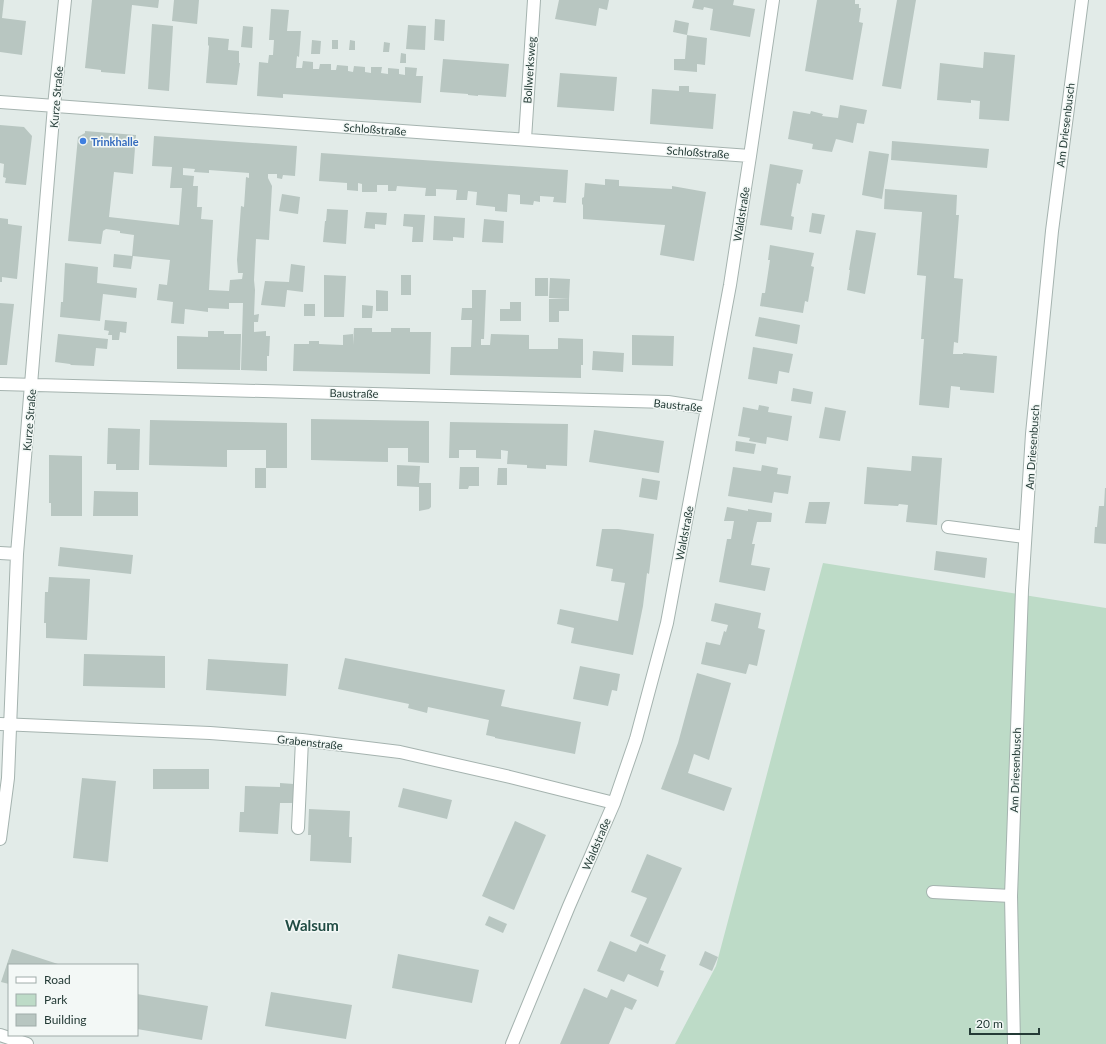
<svg xmlns="http://www.w3.org/2000/svg" width="1106" height="1044" font-family="Lato,sans-serif">
<style>
.green{fill:#bddbc7}
.building{fill:#b8c6c1;fill-rule:evenodd}
.lines{fill:none;stroke-linecap:round;stroke-linejoin:round}
.minor-casing{stroke:#a5b3af;stroke-width:14}
.minor{stroke:#fff;stroke-width:12}
.shop-dot{fill:#3f7fe0;stroke:#f3f8f6;stroke-width:1.5}
.labels{text-anchor:middle;dominant-baseline:central;stroke-width:3;stroke-linejoin:round;paint-order:stroke}
.street-label{font-size:11px;fill:#243b36;stroke:#f3f8f6}
.shop-label{font-size:11px;font-weight:bold;fill:#366cbe;stroke:#f3f8f6;text-anchor:start}
.district-label{font-size:15px;font-weight:bold;fill:#214c44;stroke:#f3f8f6}
</style>
<rect width="100%" height="100%" fill="#e2ebe8"/>
<path class="green" d="M823,563L1106,608V1044H675L716,966Z"/>
<path class="building" d="M0,0H4L2,18L26,21L22,55L0,52Z
M92,0H159L158,8L132,5L125,74L101,72V70L85,68Z
M174,0H199L197,24L172,21Z
M559,0H609L607,10L599,8L596,26L555,19Z
M694,0H734L733,5L755,9L750,37L710,30L713,9L704,7L703,10L692,8Z
M817,0H855V4H859V8H861L859,22L863,23L853,80L805,71Z
M897,0H916L901,89L882,86Z
M271,9L289,10L287,31H301L299,57L297,56L296,68H302L303,61L313,62V69H319L320,64H331V70H336L337,65L348,66V71L353,72L354,66L365,67V72L371,73V67H382L381,73L388,74V68L399,69V74L405,75V67L417,68L416,76H423L421,103L283,94V98L257,96L259,62L268,63L269,55H273L274,40H269Z
M435,19L445,20L444,41L434,40Z
M675,20L689,23L687,35L673,32Z
M152,24L173,26L169,91L148,89Z
M408,25L426,26L425,50L406,49Z
M243,26L253,27L252,48L241,47Z
M687,35L707,38L705,65L697,64V72L674,70V59H685Z
M208,37L229,39L228,50L239,51V63H240L237,85L206,83L209,46L208,45Z
M312,40L321,41L320,54H311Z
M332,40H338V49H332Z
M350,40L355,41V50H349Z
M384,42L390,43L389,52H383Z
M984,52L1015,55L1009,121L979,119L980,101L971,100V103L937,100L940,63L983,68Z
M401,53L406,54V63H400Z
M443,59L509,64L506,97L478,95V96L468,95V94L440,92Z
M560,73L617,77L614,111L557,107Z
M679,86H689V92L716,94L713,129L650,124L652,89L679,91Z
M840,105L867,110L864,124L857,123L853,143L836,139L832,152L812,149L813,144L788,139L793,111L810,114L811,111L823,114L822,116L838,118Z
M0,125L24,127L32,136L26,185L5,183L6,178L3,177L4,164L0,163Z
M85,131L136,135L133,174L114,172L109,217L179,225L182,188H170L172,167L152,166L154,136L297,146L295,176L283,175L282,179L277,178V174H268V178L272,186L269,240L256,239L254,280L255,290L254,315L259,314L258,322H254V332L266,331V336H270L269,356H267V371L241,370L243,303H229V309L208,308V312L185,309L184,324L171,323L173,302L157,300L159,284L167,285L170,260L133,256L131,269L113,267L114,254L132,256L134,235L120,233V231L106,229L103,231L101,244L68,241L78,137L85,133ZM183,168L195,169L194,172L209,173V170L249,173V178L246,177L244,207L241,206L237,260L238,273H243L242,279L230,280L229,291L209,290L213,220L201,219L202,207H197L198,186H193L194,176L183,175Z
M892,141L989,149L987,168L891,160Z
M869,151L889,154L882,199L862,195Z
M321,153L568,170L566,203L553,202L554,197L540,196V202L534,201L533,205L520,204V195L508,194L507,212L495,211V207L476,205L477,192L468,191L467,200H456L457,190L436,189V196H425L426,188L397,186L396,191H388V185H377V192H362V184L358,183V191L347,190V183L319,181Z
M770,164L803,170L800,184L797,183L794,200L791,216L794,217L792,230L760,225Z
M605,179L619,180V186L672,189V186L706,192L694,261L660,255L665,225L583,219V205L582,204V198L584,197L585,183L605,185Z
M885,189L957,195L956,215H959L954,278L963,279L958,343L954,342L953,354H963V353L997,356L994,393L960,390V387L951,386L949,408L919,405L924,339H921L926,276L917,275L922,212L884,209Z
M282,194L300,197L298,214L279,211Z
M327,209L348,210L346,244L323,242L325,221H326Z
M366,212L387,213L386,225L375,224V229L364,228Z
M812,213L825,215L821,234L809,232Z
M404,214L425,215L423,242H412L413,227L403,226Z
M434,216L465,218L464,238L453,237V241L433,240Z
M0,218L8,219V224L22,226L17,279L2,277V282H0Z
M484,219L504,221L503,243L482,242Z
M856,230L876,233L865,294L847,290L850,270H849Z
M770,245L814,253L811,266L814,267L808,302L805,301L803,313L760,306L762,293H765L770,260H768Z
M65,263L98,267L97,283L137,288L136,298L103,294L100,321L60,317L61,302H63Z
M291,264L305,266L303,292L287,290L285,307L261,305L265,281L289,282Z
M324,275L346,276L344,317H324Z
M401,275H411V295H401Z
M535,278H548V296H535Z
M550,278L570,279L569,299L549,298Z
M376,290L388,291V311H376Z
M472,290H486L484,339H481V345H490L491,334L529,335V349H558V338L583,339V365H581V378L450,375L451,347H471L472,320H461L462,308H472Z
M549,299H569V311H559V322H549Z
M510,302H521V321H500V309H510Z
M0,303L14,304L7,365H0Z
M304,304H315V316H304Z
M362,305L373,306L372,318H362Z
M759,317L800,325L797,344L755,336Z
M105,320L127,322L126,333L120,332L119,340H112V335H108L109,331L104,330Z
M354,328H372V332H391V328H410V332H431L430,374L293,371L294,344H309V341H319V344L343,345V335L353,334V345Z
M208,331H224V334H241L240,370L177,369V336L208,337Z
M58,334L108,339L107,349L96,348L94,366L71,365L70,364L55,362Z
M632,335L674,336L673,366L632,365Z
M753,347L793,354L789,373L779,371L777,384L748,379Z
M593,351L624,353L623,372L592,370Z
M793,388L813,392L811,404L791,401Z
M759,405L769,407L768,412L792,416L788,441L767,437L766,444L749,441L750,438L738,436L743,407L758,410Z
M825,407L846,411L840,441L819,438Z
M311,419L429,421V463L408,462V448H388V462L311,460Z
M150,420L287,423V468H266V450H227V467L149,465Z
M450,422L568,424L567,466L546,465V469L527,468V465L507,464L508,451L501,450V459L476,458V450H459V458H449Z
M108,428L140,429L139,470H116V464H107Z
M594,430L664,441L659,473L589,462Z
M736,441L756,444L754,454L735,451Z
M49,455L82,456V516H51V503H49Z
M912,456L942,458L937,525L906,522L908,505L899,504L898,506L864,504L867,467L911,471Z
M397,465L420,466L419,483H431V507L429,509L419,511V487L397,486Z
M762,465L778,468L777,474L791,476L788,494L774,492L772,503L728,496L733,467L761,471Z
M460,467H479V486H469L468,489H459Z
M255,468H266V488H255Z
M498,468H507V485H497Z
M642,478L660,481L657,500L639,497Z
M1105,488H1106V544L1094,543L1095,527H1097L1099,506H1104Z
M94,491L138,492V516H93Z
M809,502H830L826,524L805,523Z
M727,507L748,511V509L772,513L771,522H757L752,544H755L751,565L770,568L765,591L719,582L727,539H731L734,521H724Z
M602,529H618L654,534L649,574L647,573L643,606L633,655L571,643L574,628L557,624L560,609L618,621L625,583L611,581L613,569L596,566Z
M60,547L133,555L131,574L58,566Z
M936,551L987,558L985,578L934,570Z
M49,577L90,579L87,640L46,638V623H44L45,592H48Z
M715,603L761,613L758,628L765,630L757,666L749,664L746,674L701,664L706,642L720,645L724,631L726,632L728,625L711,621Z
M84,654L165,656V688L83,686Z
M345,658L505,690L501,706L581,722L575,754L495,738V737L486,735L489,720L428,707L427,713L408,708L409,704L338,689Z
M208,659L288,664L286,696L206,690Z
M580,666L620,674L617,691L612,690L608,706L573,699Z
M697,673L731,683L709,760L694,754L688,773L732,788L724,811L661,789L678,743Z
M153,769H209V789H153Z
M82,778L116,781L108,862L73,858Z
M280,783L294,784L293,803H280L278,834L239,832L240,812H244L245,786L280,787Z
M403,788L452,800L447,819L398,807Z
M309,809L350,811L349,837H352L351,863L310,861L311,835H308Z
M515,821L546,835L514,910L482,896Z
M647,854L682,868L648,944L630,936L647,898L631,892Z
M489,916L507,924L503,933L485,925Z
M610,941L636,952L640,944L666,955L660,970L664,971L658,987L628,974L624,982L597,971Z
M12,949L61,965H9V984L1,982Z
M705,951L718,957L712,971L699,965Z
M398,954L479,970L472,1003L392,988Z
M584,988L607,998L611,989L637,1000L632,1010L625,1007L609,1044H560Z
M271,992L352,1005L346,1039L265,1026Z
M137,994L208,1006L202,1040L137,1029Z"/>
<g class="lines">
<g class="minor-casing">
<path id="minor" d="M0,102L750,156
M525,139L534,0
M0,384L668,402L707,408
M948,527L1025,537
M0,553L17,554
M0,724L210,733L302,740L400,752L510,777L614,803
M298,828L302,740
M0,839L8,778L17,554L54,106L65,0
M933,892L1011,896
M0,1035L27,1044
M512,1044L569,906L614,803L636,739L667,623L730,285L750,156L773,0
M1014,1044L1011,896L1022,590L1032,434L1052,231L1082,0"/>
</g>
<use href="#minor" class="minor"/>
</g>
<circle class="shop-dot" cx="83" cy="141" r="4"/>
<g class="labels">
<g class="street-label">
<text transform="translate(529 70) rotate(-86)">Bollwerksweg</text>
<text transform="translate(56 97) rotate(-85)">Kurze Straße</text>
<text transform="translate(1065 125) rotate(-83)">Am Driesenbusch</text>
<text transform="translate(375 129) rotate(4)">Schloßstraße</text>
<text transform="translate(698 152) rotate(4)">Schloßstraße</text>
<text transform="translate(741 214) rotate(-81)">Waldstraße</text>
<text transform="translate(354 393) rotate(1)">Baustraße</text>
<text transform="translate(678 405) rotate(6)">Baustraße</text>
<text transform="translate(29 420) rotate(-85)">Kurze Straße</text>
<text transform="translate(1032 447) rotate(-86)">Am Driesenbusch</text>
<text transform="translate(684 533) rotate(-79)">Waldstraße</text>
<text transform="translate(310 742) rotate(6)">Grabenstraße</text>
<text transform="translate(1015 770) rotate(-88)">Am Driesenbusch</text>
<text transform="translate(596 844) rotate(-67)">Waldstraße</text>
</g>
<g class="shop-label">
<text x="91" y="141">Trinkhalle</text>
</g>
<g class="district-label">
<text x="312" y="925">Walsum</text>
</g>
</g>
<rect x="8" y="964" width="130" height="72" fill="#f3f8f6" stroke="#a0aca9"/>
<rect x="16" y="977" width="20" height="6" fill="#ffffff" stroke="#a0aca9"/>
<text x="44" y="984" font-size="12" fill="#243b36">Road</text>
<rect x="16" y="994" width="20" height="12" fill="#bddbc7" stroke="#a0aca9"/>
<text x="44" y="1004" font-size="12" fill="#243b36">Park</text>
<rect x="16" y="1014" width="20" height="12" fill="#b8c6c1" stroke="#a0aca9"/>
<text x="44" y="1024" font-size="12" fill="#243b36">Building</text>
<path d="M970 1028v6h69v-6" fill="none" stroke="#243b36" stroke-width="2"/>
<text x="976" y="1028" font-size="12" fill="#243b36" stroke="#f3f8f6" stroke-width="3" paint-order="stroke">20 m</text>
</svg>
